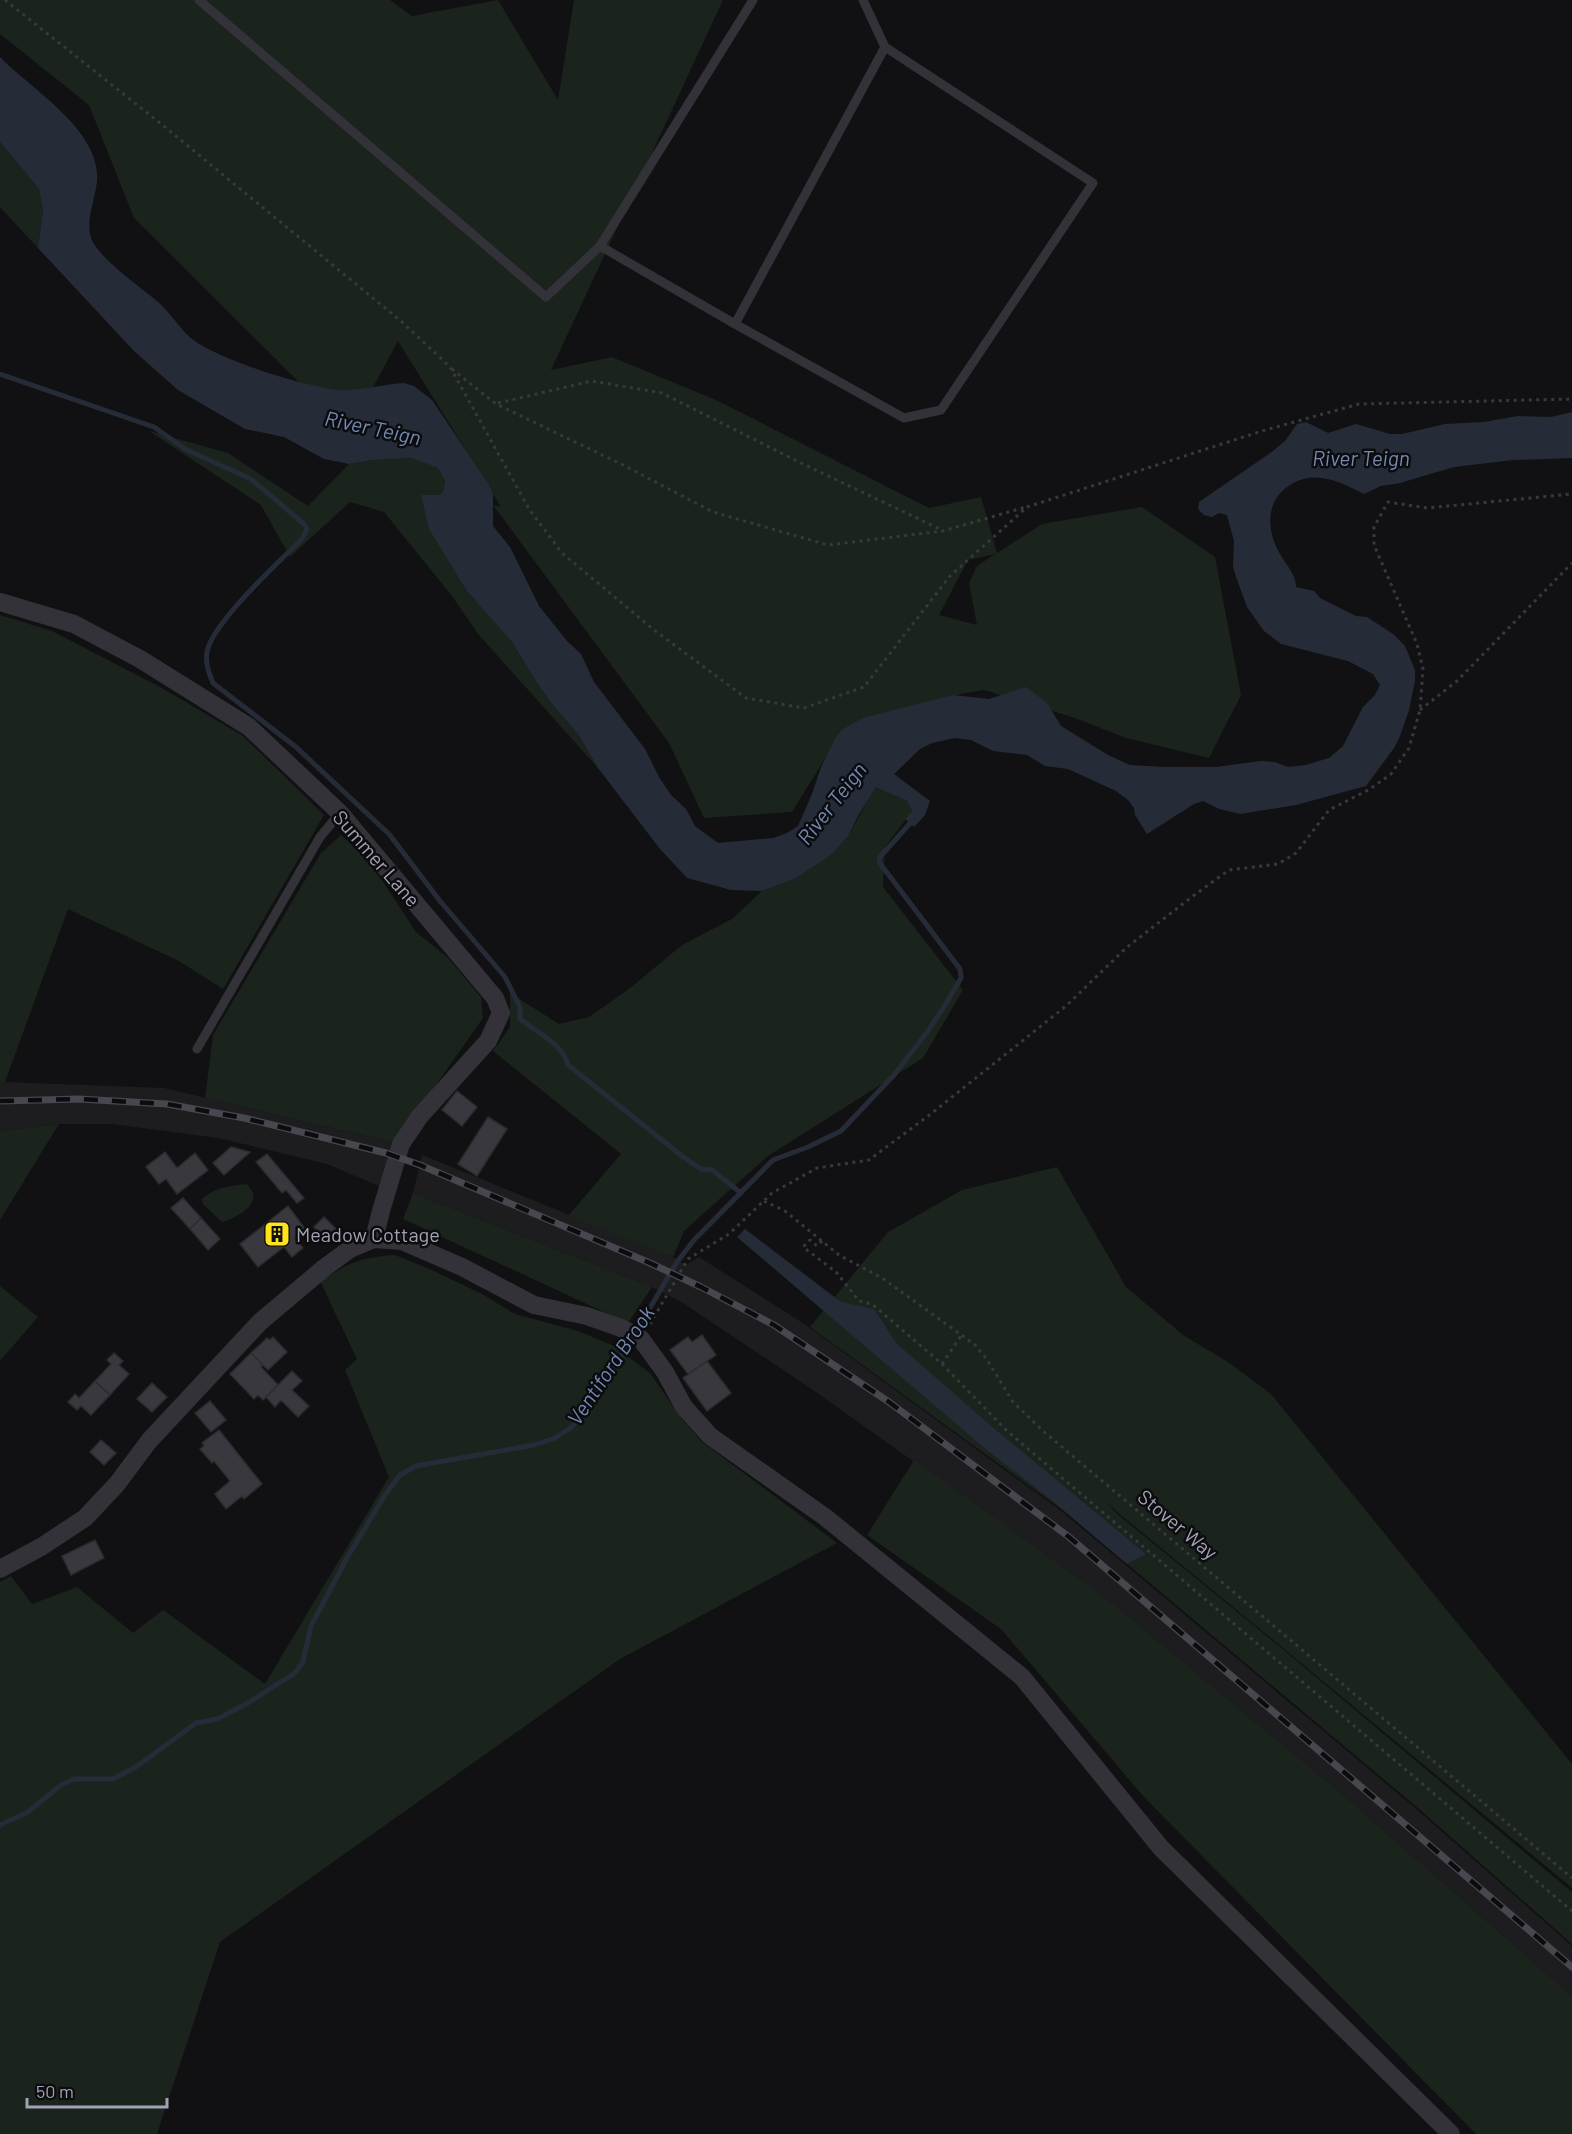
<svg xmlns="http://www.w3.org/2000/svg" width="1572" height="2134" font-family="Barlow,sans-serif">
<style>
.built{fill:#1d1d20}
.green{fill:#1b231d;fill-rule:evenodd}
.water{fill:#262c37}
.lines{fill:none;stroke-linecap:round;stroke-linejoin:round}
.stream{stroke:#262c37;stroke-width:5}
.building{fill:#38383e;stroke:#2c2b2f;stroke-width:1.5}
.path{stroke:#38383f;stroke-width:3;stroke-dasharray:3 4.5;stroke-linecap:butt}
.lane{stroke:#323238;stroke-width:9}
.street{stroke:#323238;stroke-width:18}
.rail-casing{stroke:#46474f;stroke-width:7}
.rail{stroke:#0c0c0e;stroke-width:4.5;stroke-dasharray:14;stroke-linecap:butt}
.labels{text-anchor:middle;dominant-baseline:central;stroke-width:5;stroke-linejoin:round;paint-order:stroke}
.street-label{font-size:20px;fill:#a1a3b5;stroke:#0c0c0e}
.poi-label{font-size:20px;fill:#a1a3b5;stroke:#0c0c0e;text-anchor:start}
.water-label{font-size:21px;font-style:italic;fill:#7388b4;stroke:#0c0c0e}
</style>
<rect width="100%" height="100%" fill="#111113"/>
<path class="built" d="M5,1082L164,1088L395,1143L379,1186L327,1164L218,1138L112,1124H59L0,1131V1083Z
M422,1155L673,1257L686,1265L699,1257L806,1325L1060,1510L1414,1807L1572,1946V1996L1347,1798L1110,1601L813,1390L683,1303L652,1287L413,1193Z"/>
<path class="green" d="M0,0H390L412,16L498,0L558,100L574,0H723L551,370L612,357L718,401L929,508L981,497L997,553L1042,524L1142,507L1215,557L1241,695L1209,758L1126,738L1075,718L984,690L960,694L843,729L792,812L704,818L669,743L493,505L501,507L398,341L349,432L134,218L89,105L0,34ZM995,554L977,566L969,583L977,625L939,615L968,560Z
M0,142L39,189L43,210L38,248L0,207Z
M149,431L228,453L308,506L349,464L373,460L411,458L438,468L445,481L443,492L438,495H421L472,597L493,618L512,642L537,683L552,704L578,734L598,768L478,634L452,596L384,512L350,502L290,557L261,505Z
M0,615L52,631L162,688L243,736L324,815L223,989L179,961L68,909L5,1082L0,1083Z
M876,786L907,801L912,811L885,847L883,887L963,990L923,1058L768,1156L684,1231L673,1257L568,1216L621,1154L493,1051L510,1027V993L559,1024L589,1017L629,989L682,945L732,919L762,891L796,878L848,836Z
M341,835L357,850L382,880L416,932L448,958L481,997L483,1018L395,1143L205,1098L213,1035L321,853Z
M59,1124L0,1220V1131Z
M1057,1167L1126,1287L1183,1335L1228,1362L1271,1394L1572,1764V1888L1278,1644L1117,1512L1106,1501L1116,1513L1279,1646L1572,1892V1944L1418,1808L1064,1511L810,1327L888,1232L962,1190Z
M247,1184C249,1187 252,1190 253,1193C257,1208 233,1219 222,1222L203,1204L202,1199C216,1187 229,1186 247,1184Z
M413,1193L652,1287L628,1323L403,1219Z
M395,1255L432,1270L482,1294L515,1314L578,1331L612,1345L650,1373L682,1419L701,1441L837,1543L620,1659L220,1942L157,2134H0V1582L11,1576L32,1604L77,1587L133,1633L163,1610L265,1684L389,1477L345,1370L357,1359L320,1281C349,1263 361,1257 395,1255Z
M0,1286L38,1317L0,1361Z
M914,1460L1110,1601L1347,1798L1572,1996V2134H1476L1144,1797L1001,1629L867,1535Z"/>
<path class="water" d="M0,57C30,88 94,126 97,173C99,195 81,224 94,244C107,264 139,286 158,302C171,313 179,328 192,339C217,359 308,388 341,390C362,391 383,384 404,383L414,386L432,400L489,485L493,494V526L510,547L539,606L567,641L581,654L594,682L645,749L659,777L671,795L686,809L695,826L718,843L773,838L787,833L798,826L812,794L821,767L836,737L843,729L863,718L953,695L989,699L1026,687L1047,703L1061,726L1108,755L1130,765L1163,767H1216L1261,761L1275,762L1288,767L1306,765L1329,758L1343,746L1363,707L1375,695L1380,685L1373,674L1348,661L1281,644L1264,631L1247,607L1236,577L1233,567L1234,541L1227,515L1219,513L1212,517L1204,515L1198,509L1199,502L1273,451L1285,441L1297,424L1306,422L1328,433L1356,424L1390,434H1402L1445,424L1484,422L1518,416L1551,417L1572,412V458L1513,460L1454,467L1400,483L1381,486L1364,494C1340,482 1316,469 1290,485C1265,501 1266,530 1280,554C1286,565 1296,574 1296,587L1314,591L1320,598L1356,616L1367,617L1393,634L1405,646L1415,670V681L1409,710L1400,736L1394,748L1366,786L1296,805L1240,814L1219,809L1203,801L1194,804L1147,834L1135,815L1134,808L1128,800L1116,791L1068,769L1045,766L1027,755L993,751L971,740L955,738L932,743L920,749L894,774L930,801L925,815L914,827L905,819L912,811L907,801L876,787L858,816L848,836L832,854L796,878L762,891L731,890L687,878L660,849L598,768L578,734L552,704L537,683L512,642L467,591L429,529L421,495H438L443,492L445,481L438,468L411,458L373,460L349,464L324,459L284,437L245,429L178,390L134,351L38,248L43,210L39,189L0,142Z
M745,1229L841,1302L874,1309L896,1343L996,1430L1146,1554L1127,1564L1049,1498L988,1451L737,1237Z"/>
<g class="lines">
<path class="stream" d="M0,374L154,427L185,449L251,479L304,524L307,529L302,539C279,562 212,623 207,652C205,663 209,673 213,683L296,747L389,834L440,901L505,977L520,1007V1019C536,1032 563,1044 568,1065L682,1156L701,1169L712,1170L741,1193
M0,1825L28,1812L61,1785L74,1779H113L136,1767L196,1723L217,1719L248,1703L295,1673L303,1662L311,1626L347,1558L385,1495L400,1475L416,1466L534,1445L555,1438L572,1427L621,1357L677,1262L694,1240L773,1160L808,1147L841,1131L894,1075L928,1031L947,1002L961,978L960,969L879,862L880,857L913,820"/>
</g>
<path class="building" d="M457,1091L477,1107L462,1126L442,1110Z
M488,1117L507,1129L477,1176L458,1164Z
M231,1147L250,1152L224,1175L213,1163Z
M165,1152L177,1168L195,1153L208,1170L177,1194L166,1179L159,1184L146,1167Z
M267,1154L304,1198L297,1203L286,1190L282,1193L256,1162Z
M183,1198L201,1218L190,1229L171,1208Z
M288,1206L306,1230L295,1238L303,1248L292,1257L284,1247L258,1267L240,1244Z
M324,1217L337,1230L326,1240L314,1227Z
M201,1218L220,1239L208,1250L190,1229Z
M702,1335L716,1355L688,1374L670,1350L688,1337L692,1342Z
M273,1337L287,1352L268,1370L251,1353L267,1338L270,1340Z
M114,1353L123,1361L119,1365L129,1374L110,1395L95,1381L111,1364L107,1360Z
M251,1353L263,1365L261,1367L278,1385L263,1400L258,1395L254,1399L230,1374Z
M707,1361L731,1393L707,1411L683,1378Z
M292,1371L302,1381L292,1390L309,1406L298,1417L281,1400L275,1407L266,1397Z
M95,1381L110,1395L91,1415L81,1406L77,1410L68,1402L75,1394L79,1398Z
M152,1383L167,1397L152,1412L137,1399Z
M210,1401L226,1420L211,1432L195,1413Z
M219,1430L262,1484L244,1499L242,1496L226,1509L215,1494L230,1481L214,1461L212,1463L200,1449L204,1446L202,1443Z
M101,1440L116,1453L104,1465L90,1452Z
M95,1540L104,1558L71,1575L62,1556Z"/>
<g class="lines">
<path class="path" d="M5,0L160,123L402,322L450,367L529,509L562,553L654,630L746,698L804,708L864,687L950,576L1027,507L1262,431L1359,404L1572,399
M452,369L496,404L617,462L713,512L828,545L943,531L1026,507
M498,403L592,381L662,393L801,463L942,530
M1420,710L1457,681L1572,563
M764,1201L785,1211L839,1255L882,1278L974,1344L986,1358L1013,1402L1043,1431L1572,1878
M822,1241L817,1246L810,1240L803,1247L836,1272L859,1301L872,1304L942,1364L1007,1431L1572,1911
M650,1324L688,1259L729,1234L772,1193L817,1168L869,1160L932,1113L1066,1006L1126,948L1193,896L1229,870L1278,864L1296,853L1329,810L1370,789L1391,774L1409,748L1420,710L1423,669L1417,644L1374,545V527L1388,502L1427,508L1572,494
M942,1364L961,1336"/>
<path class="lane" d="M199,0L546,297L600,246
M863,0L885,47L1093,183L941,410L904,418L735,324L885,47
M735,324L600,246L753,0
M197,1049L320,837L340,813"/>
<path class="street" d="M0,602L74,624L140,659L249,727L340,813L495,998L501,1013L488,1041L420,1116L401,1144L381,1211L374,1239
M0,1569L41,1547L85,1518L117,1484L149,1441L260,1322L324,1268L350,1249L374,1239L402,1241L462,1267L534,1305L587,1316L621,1328L641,1339L665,1372L684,1407L710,1436L825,1517L1022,1677L1161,1848L1451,2134"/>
<g class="rail-casing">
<path id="rail" d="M0,1101L79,1099L167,1104L244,1118L386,1153L420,1165L650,1263L701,1287L774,1325L889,1402L1069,1537L1572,1967"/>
</g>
<use href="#rail" class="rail"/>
</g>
<defs>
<g id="building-square" transform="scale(1.35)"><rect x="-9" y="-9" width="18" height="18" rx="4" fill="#ffe31d" stroke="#0c0c0e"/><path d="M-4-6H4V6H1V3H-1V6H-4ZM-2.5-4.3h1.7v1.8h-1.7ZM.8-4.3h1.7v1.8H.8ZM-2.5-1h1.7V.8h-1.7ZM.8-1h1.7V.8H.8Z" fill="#111"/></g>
</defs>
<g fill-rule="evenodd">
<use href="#building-square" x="277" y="1234"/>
</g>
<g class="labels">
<g class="street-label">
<text transform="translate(377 858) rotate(49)">Summer Lane</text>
<text transform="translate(1178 1524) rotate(40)">Stover Way</text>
</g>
<g class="poi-label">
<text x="296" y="1234">Meadow Cottage</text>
</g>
<g class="water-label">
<text transform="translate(373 427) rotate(12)">River Teign</text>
<text x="1361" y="457">River Teign</text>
<text transform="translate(831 803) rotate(-52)">River Teign</text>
<text transform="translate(610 1365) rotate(-56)">Ventiford Brook</text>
</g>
</g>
<path d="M27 2098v9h140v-9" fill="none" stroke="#a1a3b5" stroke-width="3"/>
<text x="36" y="2098" font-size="18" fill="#a1a3b5" stroke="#0c0c0e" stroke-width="4.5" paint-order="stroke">50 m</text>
</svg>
